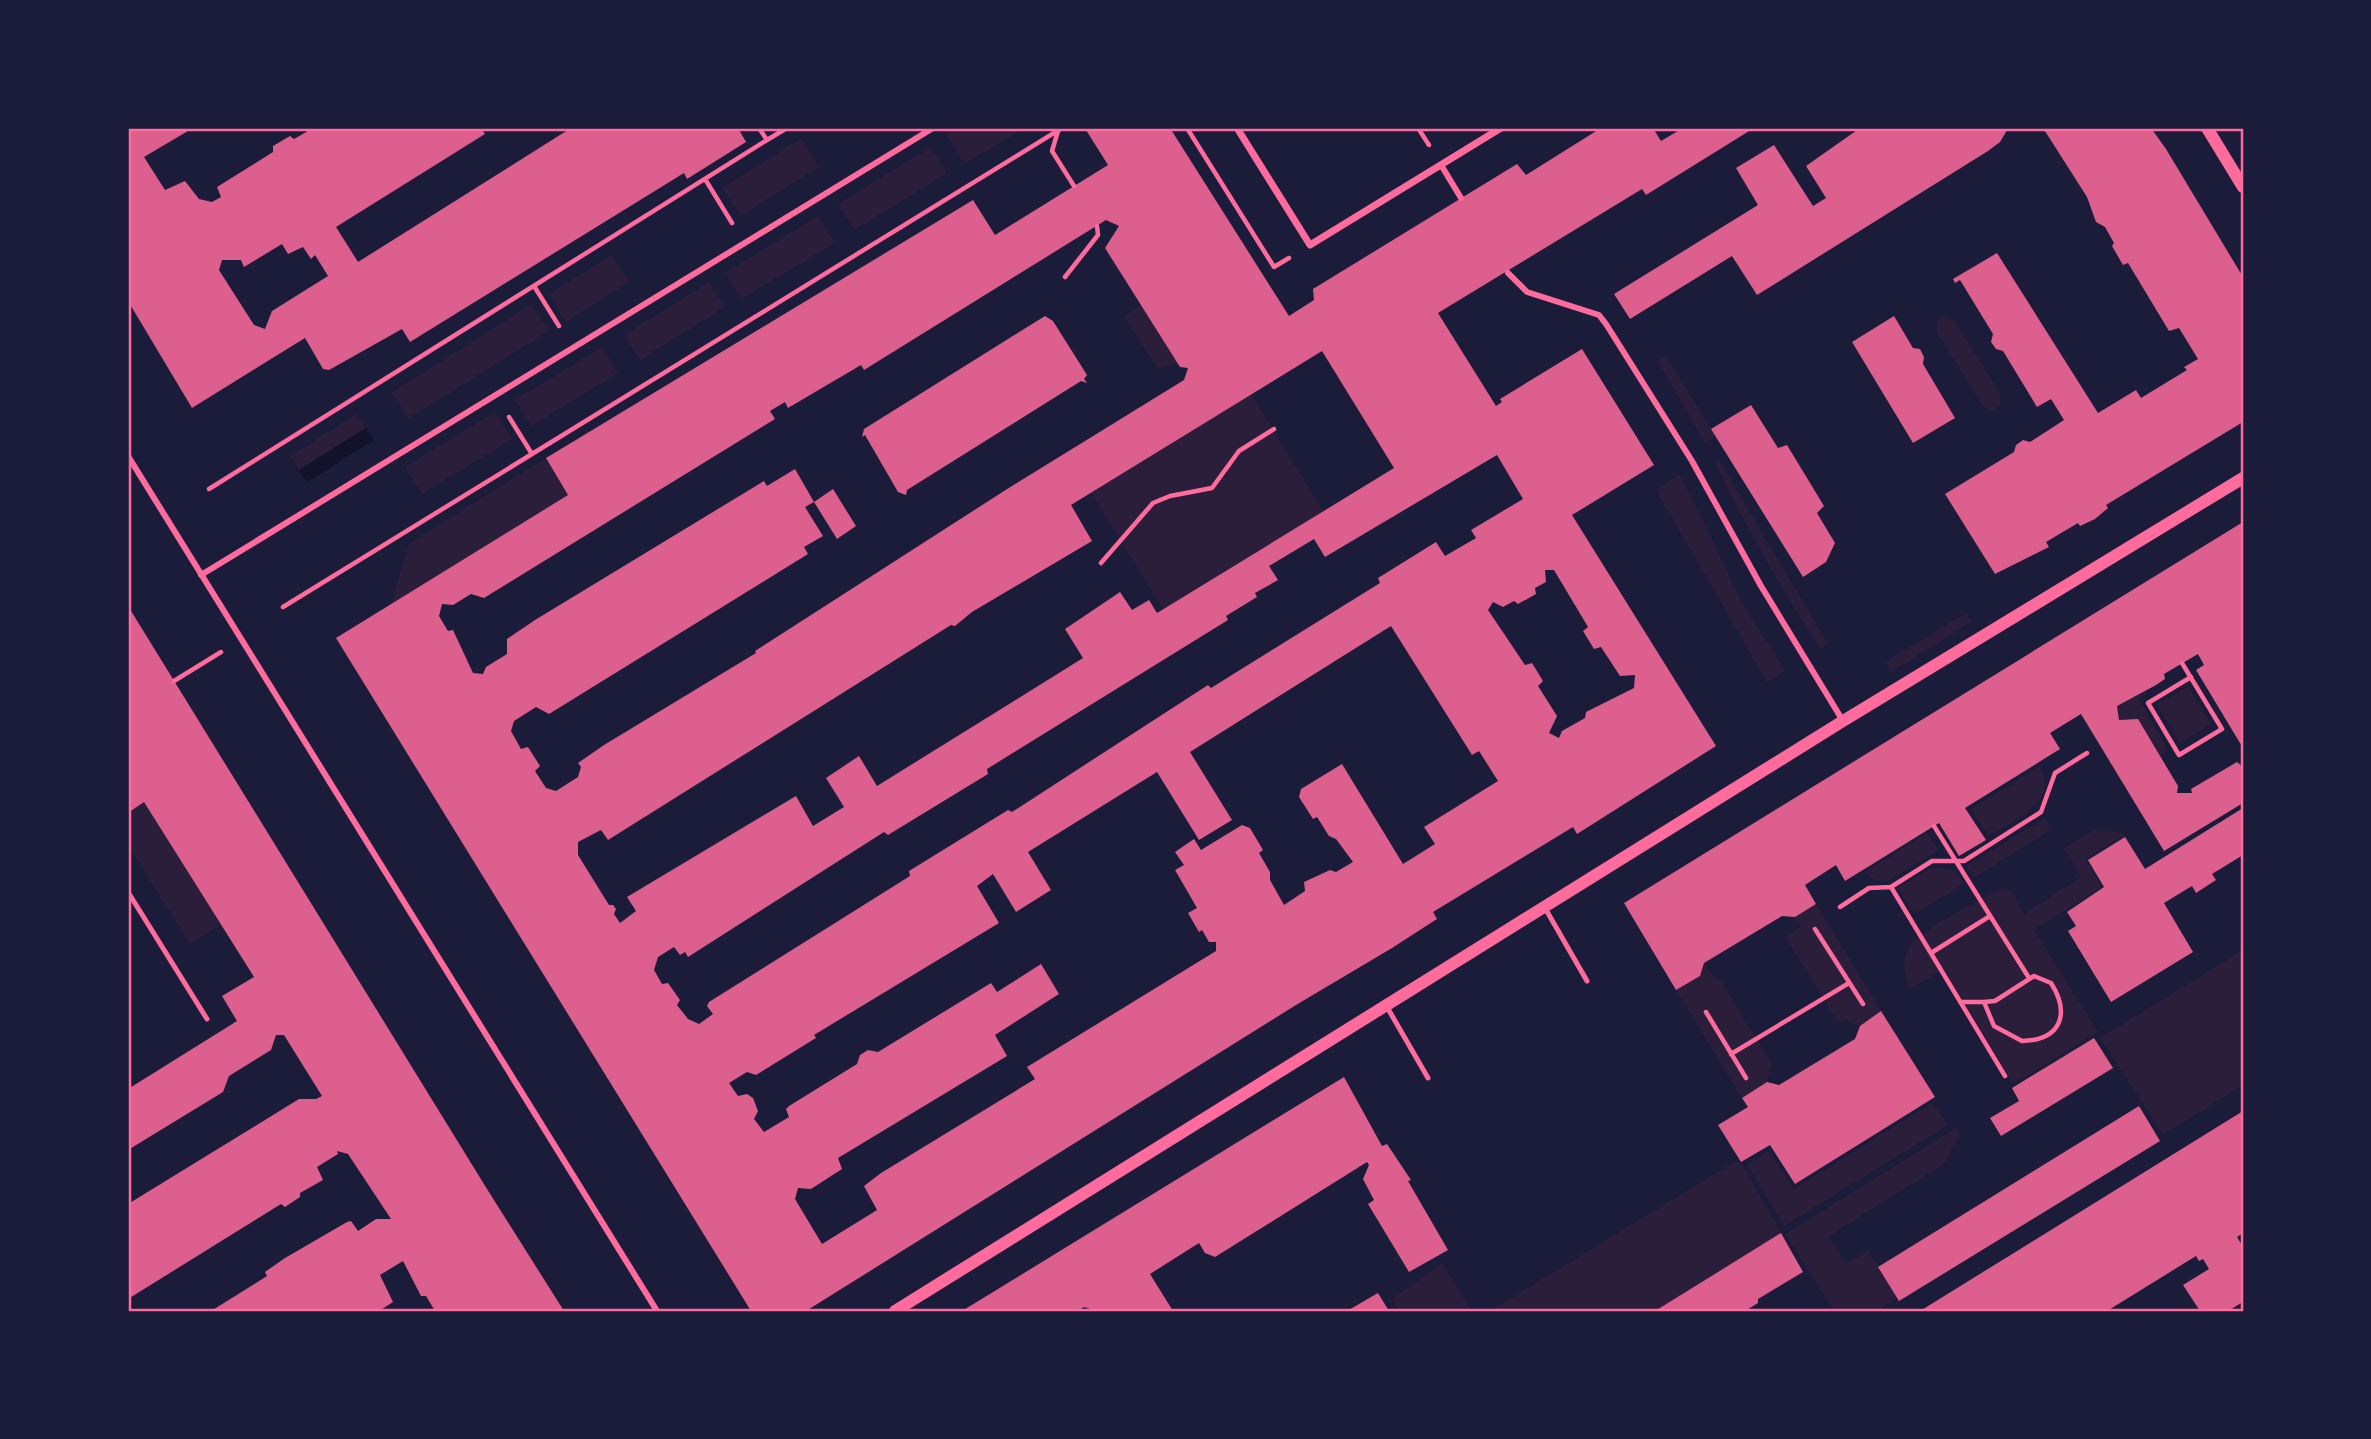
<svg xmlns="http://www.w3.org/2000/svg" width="2371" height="1439" font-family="Roboto,sans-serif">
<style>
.green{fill:#2a1e3b}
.water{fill:#12122b}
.building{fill:#dd5f8e;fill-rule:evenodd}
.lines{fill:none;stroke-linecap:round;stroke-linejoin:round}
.path{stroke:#ff6b9d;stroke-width:4.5}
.service{stroke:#ff6b9d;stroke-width:5}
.pedestrian{stroke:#ff6b9d;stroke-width:6}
.minor{stroke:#ff6b9d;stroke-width:7}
.tertiary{stroke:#ff6b9d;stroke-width:12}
.neatline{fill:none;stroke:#ff6b9d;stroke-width:2.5}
</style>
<rect width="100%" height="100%" fill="#1b1b3a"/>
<path class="green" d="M960,128H1025L964,164L947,135Z
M801,138L819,167L740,216L722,188Z
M931,147L947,173L855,230L838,204Z
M818,216L835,243L741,299L725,273Z
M612,255L629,282L566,322L549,294Z
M709,282L725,307L640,360L624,335Z
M532,304L549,331L408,419L392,392Z
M1141,305L1179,364L1157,368L1124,316Z
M1941,316L1954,320L2001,395L2000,404L1995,410L1984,408L1937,332V322Z
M602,347L618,373L532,426L515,400Z
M1666,356L1716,437L1705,443L1658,361Z
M1251,394L1323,511L1163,609L1091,493Z
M495,412L512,439L422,494L405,467Z
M356,414L366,428L299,470L291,456Z
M546,458L568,495L391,604L409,543Z
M1719,460L1828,644L1820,649C1782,588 1745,528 1715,462Z
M1680,474L1743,604L1785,671L1767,682L1656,490Z
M1966,613L1972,622L1891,672L1885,662Z
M2188,686L2211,724L2180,743L2157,705Z
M2143,690L2148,693L2139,699L2168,750L2160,755L2138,719L2119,720L2117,706Z
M2040,766C2061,802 2013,821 1988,836L1971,809Z
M144,802L221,925L190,944L128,845V813Z
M2045,818L2053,829L1974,878L1966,866Z
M2092,831H2113L2125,835L2085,859L2102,887L2034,930L2098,1032L2013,1084L1944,969L1910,989C1904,975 1901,961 1909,947C1918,931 1983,899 2002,888L2010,889L2024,914L2081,877L2064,848Z
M1927,833L1938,850L1886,882L1874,880L1865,872Z
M1930,868L1956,870L1964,884L1914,914L1898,888Z
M1816,904L1881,1011L1860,1026L1845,1020L1839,1024L1785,936L1801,927L1795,917Z
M2243,950V1085L2163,1135L2100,1038Z
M1704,963L1715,980L1719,978L1772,1064L1767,1082L1742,1098L1676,990L1700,976Z
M1932,1103L1948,1125L1784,1226L1747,1164L1769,1151L1794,1189Z
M1956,1128L1960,1135L1944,1164L1829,1236L1846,1264L1868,1250L1897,1298L1877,1311H1834L1785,1234Z
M1734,1162H1741L1781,1233L1655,1311H1490Z
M1442,1263L1472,1311H1399L1392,1299Z"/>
<path class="water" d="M366,428L374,440L307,482L299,470Z"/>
<path class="building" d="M128,128H193L144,157L165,190L185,181L199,199L212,202L221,197L217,187L273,152V146L290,136L294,139L313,128H481L485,134L336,227L358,262L571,128H738L746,142L687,179L684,173L410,342L402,329L329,370L323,369L305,338L192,408L128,301ZM282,244L288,254L303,247L311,259L315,255L328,276L272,311L265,329L254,325L219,270L222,260H241L244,267Z
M1089,128H1170L1289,316L1314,300L1313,289L1517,164L1526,175L1601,128H1653L1661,141L1683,128H1754L1646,195L1642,189L1438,313L1496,406L1502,402L1500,399L1582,349L1654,465L1572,515L1716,746L1577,834L1573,827L1433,912L1437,919L1392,948L1296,1005L806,1311H751L336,638L568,495L546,458L973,200L995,235L1108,165L1086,130ZM1106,220L1119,226L1105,248L1180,367L1188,368L1184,380L1004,491L755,651L756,653L604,745L578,763L581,767L578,777L556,791L546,788L535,771L540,766L528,747L521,749L511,731L514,721L536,707L549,714L808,554L804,547L823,536L805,507L814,502L795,469L767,486L764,481L535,620L507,639V654L486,667L483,674L473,673L453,630L448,631L439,616L442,604L453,605L471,594L484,598L775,419L770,411L785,402L788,408L861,365L864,370ZM1322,351L1394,468L1157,613L1149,600L1132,610L1120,592L1065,629L1083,658L877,786L859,756L826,778L844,807L813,826L796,796L627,897L636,911L620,923L614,914L616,909L613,905H609L578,855V842L601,830L608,840L951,625L955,626L972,612L1092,541L1071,505ZM1497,455L1523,499L1471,530L1476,538L1445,556L1436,542L1378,578L1380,583L1211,688L1208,685L1012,812L1008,810L909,871L910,876L709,1002L707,1006L713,1014L699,1024L688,1019L677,1005L680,1000L668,983L662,984L654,970L658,957L674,947L680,955L685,952L688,957L884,832L888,835L988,774L987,769L1228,620L1226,616L1257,597L1255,593L1278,580L1269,566L1314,539L1325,557ZM1545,570H1554L1588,627L1583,631L1594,649L1601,647L1620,676L1635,675L1634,688L1586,712L1585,718L1562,731L1559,738L1549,733L1557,716L1538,686L1543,681L1532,663L1525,665L1488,610L1493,602L1503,607L1514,601L1518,604L1536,594L1535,588L1546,582ZM1391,626L1472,755L1479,751L1498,781L1424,827L1435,844L1403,864L1342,764L1301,789L1299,797L1313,819L1317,817L1329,836L1336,839L1353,862L1336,872L1330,870L1304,882L1305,891L1284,905L1270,880V872L1259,853L1263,850L1250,828L1242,825L1201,850L1194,839L1175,852L1184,865L1175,870L1197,908L1188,913L1199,932L1202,930L1209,942H1216V951L1027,1067L1035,1079L881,1173L864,1186L877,1210L822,1244L795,1199L798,1188L811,1189L842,1169L838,1158L1007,1056L995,1035L1059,994L1041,964L997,992L991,983L878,1052L868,1050L860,1055L857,1064L789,1106L786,1109L789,1117L764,1132L754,1119L758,1111L753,1098L747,1094L738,1096L729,1083L747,1072L756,1075L816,1038L814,1035L999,923L977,886L993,874L1016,912L1051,890L1028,852L1157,772L1199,840L1232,820L1190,752Z
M1860,128H2005L2006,132L2000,142L1988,151L1757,295L1732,256L1630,319L1614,294L1758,205L1736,168L1774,145L1813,206L1826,198L1806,166Z
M2043,128H2151L2166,149L2243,277V422L2106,505L2108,508L2095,519L2080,526L2078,523L2046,542L2049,547L1995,574L1945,494L2014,452L2016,445L2023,440L2030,442L2064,420L2051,399L2037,407L2003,351L1996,349L1991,342L1993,334L1960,280L1955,283L1953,279L1997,253L2098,413L2136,390L2141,398L2187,370L2184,367L2198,359L2179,328L2169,331L2128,263L2123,265L2112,246L2114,243L2105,227L2096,222L2087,197Z
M1045,316L1053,321L1087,375L1084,379L1087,383L1081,381L907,490L906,495L898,492L865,435L862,437L864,429Z
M1894,316L1913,348L1920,349L1924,357L1923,364L1955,418L1913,443L1852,342Z
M1751,405L1778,448L1787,445L1824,506L1817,513L1835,543L1826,562L1803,577L1711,429Z
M833,489L856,526L837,539L814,502Z
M2243,522V748L2196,670L2204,665L2198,654L2164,674L2165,679L2156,685L2117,706L2119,720L2138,719L2178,786L2177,793H2192L2191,789L2237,762L2243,767V803L2164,851L2081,714L2050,733L2060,749L1965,808L1986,840L1959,856L1939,823L1845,881L1836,865L1805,885L1816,904L1795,917L1782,916L1704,963L1700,976L1676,990L1624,903Z
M128,606L487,1189L564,1311H435L426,1296H421L403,1261L380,1275L393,1302L379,1311H211L267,1276L265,1272L285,1258L347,1222L351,1221L358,1231L376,1219H391L348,1154L337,1151L338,1154L317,1167L323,1180L300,1193V1197L285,1207L281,1204L128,1299V1204L299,1099H316L322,1096L284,1035H276L271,1050L229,1076L223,1092L128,1150V1089L237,1021L222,996L254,977L144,802L128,813Z
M2243,808V855L2212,874L2216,880L2196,893L2192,886L2164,903L2193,952L2111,1002L2068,931L2076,926L2067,912L2104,887L2088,860L2125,837L2145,869Z
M1881,1011L1935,1097L1795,1184L1770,1145L1741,1162L1718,1125L1748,1107L1742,1098L1767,1082L1779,1085L1855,1039L1860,1026Z
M2094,1038L2113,1068L2001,1136L1990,1118L2019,1101L2012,1088Z
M1344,1077L1382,1146L1387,1144L1411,1180L1408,1181L1448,1250L1409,1272L1368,1204L1374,1200L1363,1179L1369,1165L1367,1162L1215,1257L1205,1253L1199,1243L1150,1274L1173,1311H1096L1084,1307L1078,1311H962Z
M2139,1106L2160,1141L1899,1301L1878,1267Z
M2243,1111V1233L2237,1237L2243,1247V1302L2228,1311H2200L2183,1285L2209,1269L2203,1259L2199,1261L2196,1256L2107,1311H1920Z
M1781,1233L1803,1272L1758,1299V1303L1745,1311H1655Z
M1378,1293L1389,1311H1347Z"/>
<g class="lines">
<path class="path" d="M1187,128L1274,267L1289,258
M1418,128L1429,145
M1058,131L1052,151L1074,186
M767,140L787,128
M705,179L732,223
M1065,277L1098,235L1097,226
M534,286L559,326
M532,454L1062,128
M209,489L767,140L759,128
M1101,563L1153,503L1170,496L1212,488L1239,451L1274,429
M283,607L532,454L509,417
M2182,663L2222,729L2179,755L2148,703L2191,677
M174,681L221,652
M1934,826L2029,978
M1891,887L2005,1076
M1840,907L1869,888L1891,887L1932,861H1964L2041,812L2055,773L2087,753
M1815,929L1863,1004
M1931,953L1990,916
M1960,1002H1984L1994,1026L2022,1041C2062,1040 2070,1013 2051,983L2034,976L1995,1001L1984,1002
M1706,1012L1746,1078
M1731,1054L1849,983"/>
<path class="service" d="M128,892L207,1019
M1545,908L1587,981
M1387,1007L1428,1078"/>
<path class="pedestrian" d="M1441,165L1461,198
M1508,273L1527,292L1599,315L1606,324L1692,461L1761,586L1843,721
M128,456L657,1311
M201,575L933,128"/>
<path class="minor" d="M1237,128L1310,245L1501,128"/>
<path class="tertiary" d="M2207,128L2243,187
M895,1311L1843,721L2243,478"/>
</g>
<rect width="2371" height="1439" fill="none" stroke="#1b1b3a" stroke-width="259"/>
<rect x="130" y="130" width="2112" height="1180" class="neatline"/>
</svg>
